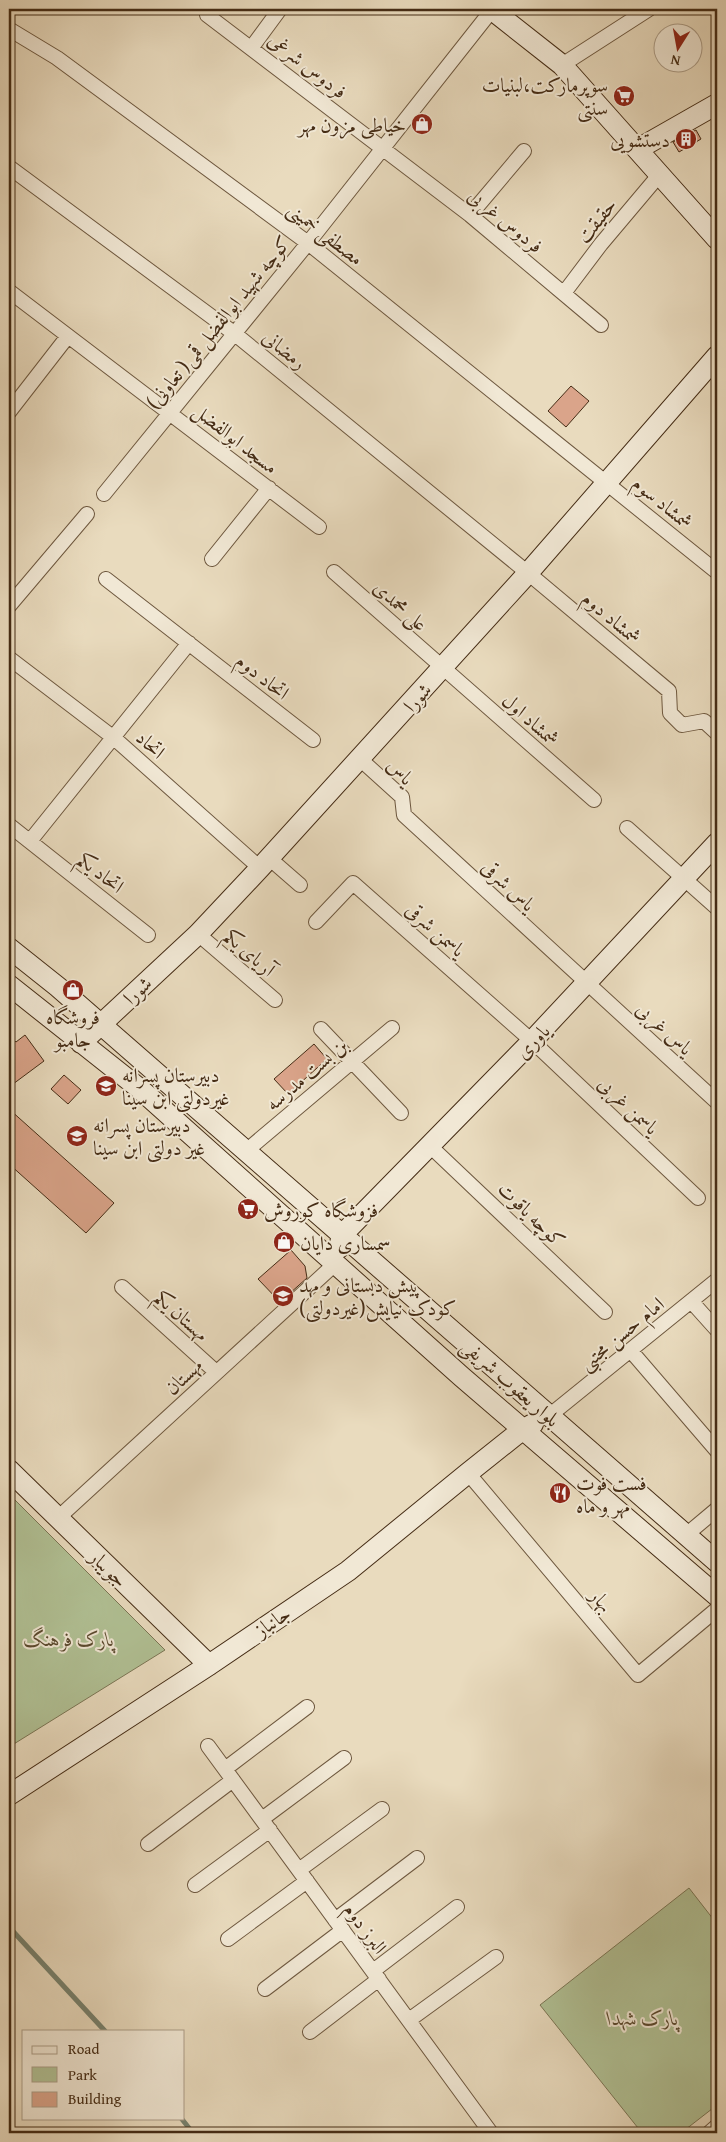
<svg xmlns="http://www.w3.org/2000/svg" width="726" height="2142" font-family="'Gentium Book Plus',Amiri,serif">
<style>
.green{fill:#b1c195;stroke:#7b7655}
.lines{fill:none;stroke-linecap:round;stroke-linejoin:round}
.stream{stroke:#77826f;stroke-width:5}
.building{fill:#daa48a;stroke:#452c15}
.street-casing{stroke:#6e583f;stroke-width:16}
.secondary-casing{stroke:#452c15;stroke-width:22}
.street{stroke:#f1e8d5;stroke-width:14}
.secondary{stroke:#f1e8d5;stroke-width:20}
.labels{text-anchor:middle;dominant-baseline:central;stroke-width:4;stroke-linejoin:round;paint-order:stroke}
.street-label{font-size:20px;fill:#452c15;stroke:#f1e8d5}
.poi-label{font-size:20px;fill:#452c15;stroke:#f1e8d5;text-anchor:start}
.park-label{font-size:20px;font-style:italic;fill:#5b4a2f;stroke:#f1e8d5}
</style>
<rect width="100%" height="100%" fill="#e9dbbe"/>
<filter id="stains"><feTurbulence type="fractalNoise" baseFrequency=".004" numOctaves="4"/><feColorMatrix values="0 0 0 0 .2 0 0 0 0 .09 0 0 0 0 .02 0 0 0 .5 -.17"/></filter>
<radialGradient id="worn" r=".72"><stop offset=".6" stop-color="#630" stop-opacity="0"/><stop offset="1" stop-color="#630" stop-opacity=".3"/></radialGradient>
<path class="green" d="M9,1494L165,1650L9,1747Z
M689,1888L717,1924V2105L681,2133H642L540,2005Z"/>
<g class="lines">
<path class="stream" d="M9,1927L105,2031
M181,2118L193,2133"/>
</g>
<path class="building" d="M696,130L701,139L679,152L673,142Z
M571,386L589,401L566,427L548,411Z
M25,1035L44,1061L9,1087V1036L16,1042Z
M314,1044L327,1059L288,1094L274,1079Z
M64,1075L81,1090L68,1104L51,1089Z
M9,1109L114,1203L86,1233L9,1164Z
M291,1250L305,1266L307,1278L280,1302L258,1279Z"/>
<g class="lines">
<g class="street-casing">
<path id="street" d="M207,15L470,215L601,325
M9,29L57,58L308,243L717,572
M252,47L280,9
M562,65L649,9
M9,167L235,334L528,573L669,691L670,713L682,725L704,721L717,733
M470,215L524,151
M9,291L319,527
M564,293L601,244L660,174
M9,412L68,336
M104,494L308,243L492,10
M212,559L269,488
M334,572L594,800
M106,579L313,740
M9,606L87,514
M9,658L114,738L260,868
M360,759L402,797L404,815L717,1102
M9,825L148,935
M627,828L717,908
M30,841L189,643
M269,858L300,885
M316,922L353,883L532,1041L698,1198
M198,934L275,1000
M321,1029L401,1113
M430,1146L605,1312
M246,1151L392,1028
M122,1287L216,1372
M691,1301L717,1330
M631,1351L717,1451
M549,1416L717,1280
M468,1473L638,1675L717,1609
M58,1518L335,1264
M686,1535L717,1509
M208,1746L491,2133
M225,1769L307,1707
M262,1819L344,1758
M148,1844L233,1780
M299,1870L382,1809
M195,1885L270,1830
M335,1920L417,1858
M228,1939L307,1881
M373,1971L457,1907
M265,1989L343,1930
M409,2020L496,1957
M310,2032L379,1979
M709,2133L717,2126"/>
</g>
<g class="secondary-casing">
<path id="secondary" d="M491,9L562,65L717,239
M638,149L717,104
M9,948L58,987L717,1562
M9,985L140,1089L462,1377L717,1596
M81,1043L198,934L260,868L528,573L717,356
M339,1248L342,1235L532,1041L717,843
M9,1470L209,1665
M9,1795L209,1665L348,1571L468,1473L522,1430L533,1424"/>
</g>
<use href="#street" class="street"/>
<use href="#secondary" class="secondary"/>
</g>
<defs>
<g id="supermarket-disc" transform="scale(1.125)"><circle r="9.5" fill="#8f2418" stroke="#f1e8d5"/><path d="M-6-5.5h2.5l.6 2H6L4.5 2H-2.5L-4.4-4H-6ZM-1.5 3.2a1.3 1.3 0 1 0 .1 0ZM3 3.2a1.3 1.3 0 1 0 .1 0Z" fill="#fff"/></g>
<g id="shop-disc" transform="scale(1.125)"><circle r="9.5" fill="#8f2418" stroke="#f1e8d5"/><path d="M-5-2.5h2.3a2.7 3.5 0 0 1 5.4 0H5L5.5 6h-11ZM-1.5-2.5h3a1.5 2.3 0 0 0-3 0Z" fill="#fff"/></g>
<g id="building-disc" transform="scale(1.125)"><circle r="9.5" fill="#8f2418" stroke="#f1e8d5"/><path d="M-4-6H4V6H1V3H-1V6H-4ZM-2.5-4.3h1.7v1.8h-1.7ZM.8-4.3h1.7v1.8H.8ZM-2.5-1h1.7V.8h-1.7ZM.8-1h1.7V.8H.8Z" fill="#fff"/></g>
<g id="school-disc" transform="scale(1.125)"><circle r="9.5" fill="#8f2418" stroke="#f1e8d5"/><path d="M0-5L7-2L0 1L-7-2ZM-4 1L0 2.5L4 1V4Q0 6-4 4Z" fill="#fff"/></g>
<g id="restaurant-disc" transform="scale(1.125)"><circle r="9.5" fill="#8f2418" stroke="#f1e8d5"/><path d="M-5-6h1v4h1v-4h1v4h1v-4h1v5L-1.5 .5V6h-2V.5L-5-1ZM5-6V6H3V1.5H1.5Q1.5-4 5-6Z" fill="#fff"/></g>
</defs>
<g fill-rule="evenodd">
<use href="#supermarket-disc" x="624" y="96"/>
<use href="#shop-disc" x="422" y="124"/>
<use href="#building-disc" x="686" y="139"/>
<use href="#shop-disc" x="73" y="990"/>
<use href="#school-disc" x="106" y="1086"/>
<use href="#school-disc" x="77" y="1136"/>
<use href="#supermarket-disc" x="248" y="1209"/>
<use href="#shop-disc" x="284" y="1242"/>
<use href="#school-disc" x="283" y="1296"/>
<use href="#restaurant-disc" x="560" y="1493"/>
</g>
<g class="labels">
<g class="street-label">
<text transform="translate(308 65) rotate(38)">فردوس شرغی</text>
<text transform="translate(506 220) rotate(39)">فردوس غربی</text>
<text transform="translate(596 220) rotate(-51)">حقیقت</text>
<text transform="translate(326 233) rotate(38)">مصطفی خمینی</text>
<text transform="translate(218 322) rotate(-51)">کوچه شهید ابوالفضل قمی( تعاونی)</text>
<text transform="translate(285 349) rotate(39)">رمضانی</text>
<text transform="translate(236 438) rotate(38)">مسجد ابوالفضل</text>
<text transform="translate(663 502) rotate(39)">شمشاد سوم</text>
<text transform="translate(401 605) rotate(42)">علی محمدی</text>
<text transform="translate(612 617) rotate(40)">شمشاد دوم</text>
<text transform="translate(263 676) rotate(38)">اتحاد دوم</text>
<text transform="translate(417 697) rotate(-48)">شورا</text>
<text transform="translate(531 719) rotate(41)">شمشاد اول</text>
<text transform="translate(151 744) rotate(42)">اتحاد</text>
<text transform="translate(401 771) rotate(46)">یاس</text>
<text transform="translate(101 872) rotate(38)">اتحاد یکم</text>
<text transform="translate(509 885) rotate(43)">یاس شرقی</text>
<text transform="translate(436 929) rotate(41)">یاسمن شرقی</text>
<text transform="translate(250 952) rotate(41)">آریای یکم</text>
<text transform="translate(137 990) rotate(-43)">شورا</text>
<text transform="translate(665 1028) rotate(42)">یاس غربی</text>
<text transform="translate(532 1041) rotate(-46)">یاوری</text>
<text transform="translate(306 1074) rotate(-40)">بن بست مدرسه</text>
<text transform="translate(629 1105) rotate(43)">یاسمن غربی</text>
<text transform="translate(532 1214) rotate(44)">کوچه یاقوت</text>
<text transform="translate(182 1315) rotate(42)">مهستان یکم</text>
<text transform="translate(621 1333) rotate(-39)">امام حسن مجتبی</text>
<text transform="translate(183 1376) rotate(-43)">مهستان</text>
<text transform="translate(511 1382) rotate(41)">بلوار یعقوب شریفی</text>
<text transform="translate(109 1568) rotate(44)">جویبار</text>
<text transform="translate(602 1600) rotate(50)">بهار</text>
<text transform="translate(272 1621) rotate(-34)">جانباز</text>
<text transform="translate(366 1928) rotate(54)">البرز دوم</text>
</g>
<g class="poi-label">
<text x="608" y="84" text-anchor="end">سوپرمارکت،لبنیات<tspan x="608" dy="23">سنتی</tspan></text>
<text x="406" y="124" text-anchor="end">خیاطی مزون مهر</text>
<text x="670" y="139" text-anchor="end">دستشویی</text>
<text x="73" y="1016" text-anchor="middle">فروشگاه<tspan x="73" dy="23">جامبو</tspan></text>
<text x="122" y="1074">دبیرستان پسرانه<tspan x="122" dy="23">غیردولتی ابن سینا</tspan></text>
<text x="93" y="1124">دبیرستان پسرانه<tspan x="93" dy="23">غیر دولتی ابن سینا</tspan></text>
<text x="264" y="1209">فزوشگاه کوروش</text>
<text x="300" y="1242">سمساری دایان</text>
<text x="299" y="1284">پیش دبستانی و مهد<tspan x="299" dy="23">کودک نیایش(غیردولتی)</tspan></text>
<text x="576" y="1482">فست فوت<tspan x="576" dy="23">مهر و ماه</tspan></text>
</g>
<g class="park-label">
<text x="69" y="1638">پارک فرهنگ</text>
<text x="643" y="2017">پارک شهدا</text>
</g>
</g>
<rect width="726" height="2142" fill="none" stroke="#e9dbbe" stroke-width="30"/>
<rect x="10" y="10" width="706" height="2122" fill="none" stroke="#452c15" stroke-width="2.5"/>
<rect x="15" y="15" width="696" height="2112" fill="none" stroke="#452c15"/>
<rect x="22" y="2030" width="162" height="90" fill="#f1e8d5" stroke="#ac9d88"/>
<rect x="32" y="2046" width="25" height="8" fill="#f1e8d5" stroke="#ac9d88"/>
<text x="68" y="2054" font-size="15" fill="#452c15">Road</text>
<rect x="32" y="2067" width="25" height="15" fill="#b1c195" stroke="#ac9d88"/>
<text x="68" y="2080" font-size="15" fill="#452c15">Park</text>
<rect x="32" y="2092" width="25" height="15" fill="#daa48a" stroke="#ac9d88"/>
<text x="68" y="2104" font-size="15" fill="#452c15">Building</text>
<g transform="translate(678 48) rotate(191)"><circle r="24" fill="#f1e8d5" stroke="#ac9d88"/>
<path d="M0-4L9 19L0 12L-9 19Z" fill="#8f2418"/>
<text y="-8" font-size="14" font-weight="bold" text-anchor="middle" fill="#452c15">N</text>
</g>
<rect width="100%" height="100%" filter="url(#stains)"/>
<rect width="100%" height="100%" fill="url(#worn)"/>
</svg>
